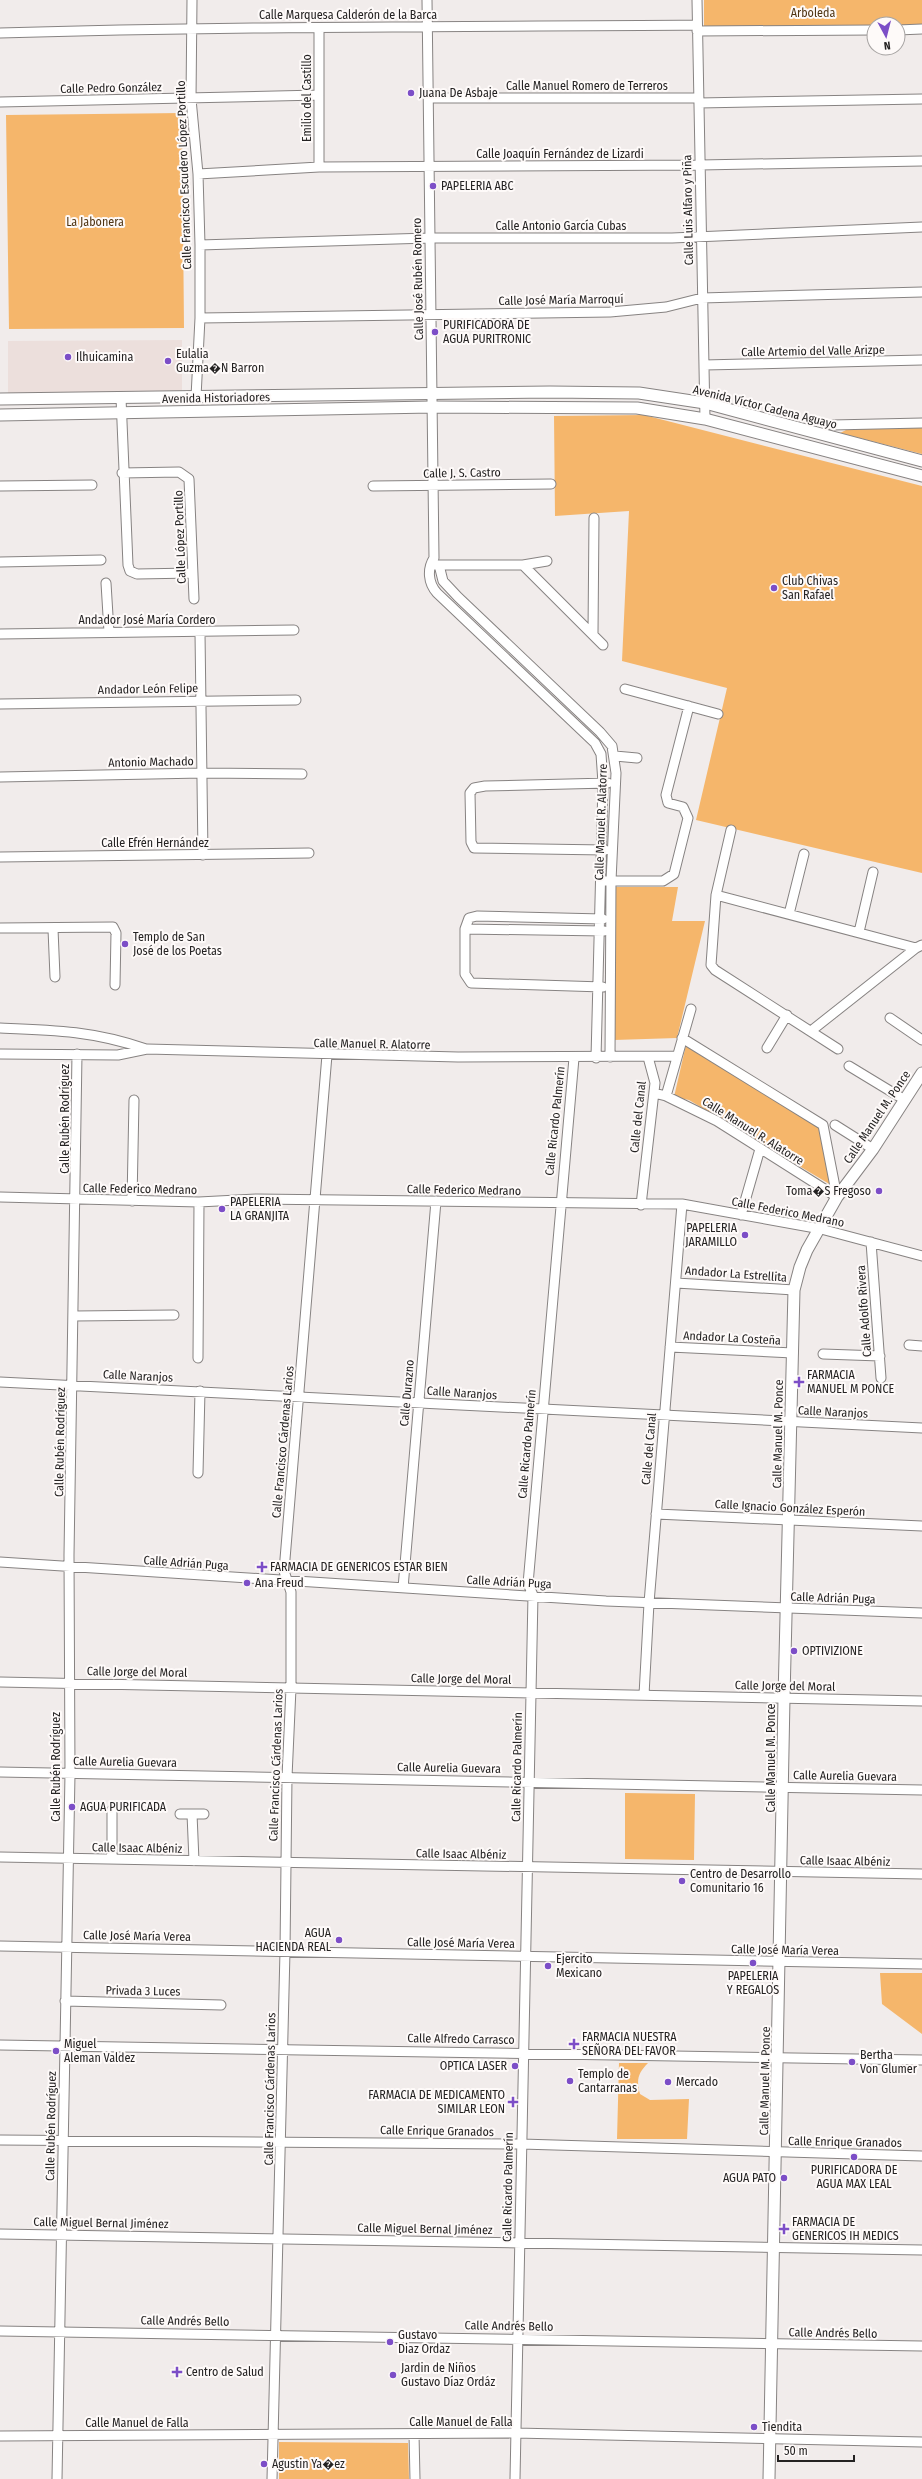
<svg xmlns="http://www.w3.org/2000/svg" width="922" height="2479" font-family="'Fira Sans Condensed',sans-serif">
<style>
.built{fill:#ecdfdc}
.green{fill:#f5b66b}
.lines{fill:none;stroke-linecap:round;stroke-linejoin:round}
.minor-casing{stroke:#878382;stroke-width:11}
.tertiary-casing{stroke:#878382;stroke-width:13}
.minor{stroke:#fff;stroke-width:9}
.tertiary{stroke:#fff;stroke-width:11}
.poi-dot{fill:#7c4ec7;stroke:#fefaf9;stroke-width:1.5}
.labels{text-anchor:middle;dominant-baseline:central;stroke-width:4;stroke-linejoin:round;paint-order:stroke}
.park-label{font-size:12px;fill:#503513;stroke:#fefaf9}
.street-label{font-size:12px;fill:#242222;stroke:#fefaf9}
.poi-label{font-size:12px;fill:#242222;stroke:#fefaf9;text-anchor:start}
</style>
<rect width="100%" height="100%" fill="#f1eceb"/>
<path class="built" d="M182,340V395L8,397V341Z"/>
<path class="green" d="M704,0H922V26L874,24V26L704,27Z
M182,113L184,328L9,329L6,115Z
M644,415L922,486V873L696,820L727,688L622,661L629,511L555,516L554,416Z
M852,427H922V454L840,433Z
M615,887H678L672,921H705L677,1038L614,1040Z
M686,1045L820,1127L831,1185L689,1100L674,1097Z
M625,1793L695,1794L694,1860L625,1859Z
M880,1973H922V2034L882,2004Z
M619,2063H648C638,2073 636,2080 640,2094L650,2100L689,2099L687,2139H617Z
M279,2442L408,2443L409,2479H279Z"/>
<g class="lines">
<g class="minor-casing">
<path id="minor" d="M192,0L191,99L198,174L200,245V318L196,397
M427,0L434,558C427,569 428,583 437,593L595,743L601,754L603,783L596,1058
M697,0L705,419
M898,30L922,29
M697,31L874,30
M0,33C232,26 465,27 697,25
M428,98H698
M0,102L319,95
M699,103L922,99
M319,167V28
M198,174L319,167L700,165L922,161
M200,245L429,238H672L922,227
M200,318L610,312L666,307L702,298L922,292
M704,365L922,360
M121,398L128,565L130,571L137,574L193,573
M832,425L922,423
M122,473L179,472L189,479L194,599
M0,486L92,485
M373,486L551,484
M0,562L101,560
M433,565H523L547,561
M439,565L443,581L458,597L600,732L612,746L616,773L611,881L610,1057
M523,565L603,645
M106,583L109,632
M200,633L203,855
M593,633L594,518
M0,634L294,630
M625,689L718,714
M0,704L296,700
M615,756L637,758
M0,777L202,773L302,774
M731,830L716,895L711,965L715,970L838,1049
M605,850L474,848L471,842L470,793L474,788L485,786L608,783
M0,857L309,853
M606,881H663L674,874L688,818L683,807L668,803L666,795L689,706
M716,895L916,948
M789,914L804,854
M0,928L113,927L116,933L115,985
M53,929L55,977
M465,929L604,931
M859,932L873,872
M603,987L471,983L465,974V929L469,918L477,916L603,919
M890,1018L922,1040
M0,1028C54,1030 94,1031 146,1049
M811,1031L916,948L922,945
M682,1038L823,1125L837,1197
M767,1048L787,1015
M0,1054L118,1055L147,1049L458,1057L677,1056
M849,1066L905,1100
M654,1093L666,1096L717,1121L837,1197
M666,1096L691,1009
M835,1125L873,1149
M0,1197L199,1202L256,1199L682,1204L821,1229L922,1256
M132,1201L134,1100
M641,1205L655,1083L648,1057
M741,1215L760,1149
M871,1242L881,1378
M676,1283L794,1290
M74,1316L174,1315
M909,1345L922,1346
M670,1347L793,1353
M823,1354L880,1356
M198,1358L199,1202
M0,1382L922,1428
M198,1473L200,1391
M656,1514L922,1526
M0,1562L606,1601L922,1613
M403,1588L436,1201
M0,1682L922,1701
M644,1695L649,1603L682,1204
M0,1772L922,1790
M112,1810V1859
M180,1814H204
M192,1814L194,1861
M0,1857L922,1874
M0,1946L922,1964
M65,2001L221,2005
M0,2045L922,2060
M0,2140L521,2144L922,2156
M0,2234L922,2250
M0,2331L922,2346
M414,2434L415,2479
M0,2436L515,2433L922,2442
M57,2479L70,1774L69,1555L77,1054
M272,2479L285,1951L287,1777L291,1688V1592L284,1571L327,1055
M515,2479L533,1595L528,1584L574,1058"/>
</g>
<g class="tertiary-casing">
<path id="tertiary" d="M0,399L550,392L639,393L705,403L922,461
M0,415L432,407L637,408L705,419L922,476
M769,2479L784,1698L794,1290L800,1267L807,1250L837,1197L873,1149L922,1073"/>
</g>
<use href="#minor" class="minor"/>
<use href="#tertiary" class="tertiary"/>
</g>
<g class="poi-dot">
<circle cx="411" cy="93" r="4"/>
<circle cx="433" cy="186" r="4"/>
<circle cx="435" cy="332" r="4"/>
<circle cx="68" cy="357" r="4"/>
<circle cx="168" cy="361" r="4"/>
<circle cx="774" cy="588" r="4"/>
<circle cx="125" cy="944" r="4"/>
<circle cx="879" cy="1191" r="4"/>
<circle cx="222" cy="1209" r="4"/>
<circle cx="745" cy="1235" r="4"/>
<path d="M797 1376h4v4h4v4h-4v4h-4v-4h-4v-4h4z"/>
<path d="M260 1561h4v4h4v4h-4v4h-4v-4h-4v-4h4z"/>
<circle cx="247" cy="1583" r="4"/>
<circle cx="794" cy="1651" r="4"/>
<circle cx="72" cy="1807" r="4"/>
<circle cx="682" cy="1881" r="4"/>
<circle cx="339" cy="1940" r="4"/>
<circle cx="753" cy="1963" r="4"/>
<circle cx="548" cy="1966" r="4"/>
<path d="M572 2038h4v4h4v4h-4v4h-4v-4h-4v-4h4z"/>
<circle cx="56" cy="2051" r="4"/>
<circle cx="852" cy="2062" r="4"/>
<circle cx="515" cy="2066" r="4"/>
<circle cx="570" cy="2081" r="4"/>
<circle cx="668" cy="2082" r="4"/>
<path d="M511 2096h4v4h4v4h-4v4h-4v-4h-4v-4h4z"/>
<circle cx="854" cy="2157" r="4"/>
<circle cx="784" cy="2178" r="4"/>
<path d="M782 2223h4v4h4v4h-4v4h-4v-4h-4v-4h4z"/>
<circle cx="390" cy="2342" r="4"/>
<path d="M175 2366h4v4h4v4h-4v4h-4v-4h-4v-4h4z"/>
<circle cx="393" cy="2375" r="4"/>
<circle cx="754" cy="2427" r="4"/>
<circle cx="264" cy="2464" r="4"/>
</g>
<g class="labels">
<g class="park-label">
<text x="813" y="13">Arboleda</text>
<text x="95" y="222">La Jabonera</text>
</g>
<g class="street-label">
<text x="348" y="15">Calle Marquesa Calderón de la Barca</text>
<text x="587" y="86">Calle Manuel Romero de Terreros</text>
<text transform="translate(111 88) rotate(-1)">Calle Pedro González</text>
<text transform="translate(307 98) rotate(-90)">Emilio del Castillo</text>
<text x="560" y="154">Calle Joaquín Fernández de Lizardi</text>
<text transform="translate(184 175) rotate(-92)">Calle Francisco Escudero López Portillo</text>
<text transform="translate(688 210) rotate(-91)">Calle Luis Alfaro y Piña</text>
<text x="561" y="226">Calle Antonio García Cubas</text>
<text transform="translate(418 279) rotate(-91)">Calle José Rubén Romero</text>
<text transform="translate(561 300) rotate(-1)">Calle José María Marroquí</text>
<text transform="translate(813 351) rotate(-1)">Calle Artemio del Valle Arizpe</text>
<text transform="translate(216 398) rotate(-1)">Avenida Historiadores</text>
<text transform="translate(765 407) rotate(14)">Avenida Víctor Cadena Aguayo</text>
<text transform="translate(462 473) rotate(-1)">Calle J. S. Castro</text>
<text transform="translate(180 537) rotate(-92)">Calle López Portillo</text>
<text x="147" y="620">Andador José María Cordero</text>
<text transform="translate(148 689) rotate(-1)">Andador León Felipe</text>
<text transform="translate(151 762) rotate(-1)">Antonio Machado</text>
<text transform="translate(601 822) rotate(-88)">Calle Manuel R. Alatorre</text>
<text x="155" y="843">Calle Efrén Hernández</text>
<text transform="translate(372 1044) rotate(1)">Calle Manuel R. Alatorre</text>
<text transform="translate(638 1117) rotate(-84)">Calle del Canal</text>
<text transform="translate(877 1117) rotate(-56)">Calle Manuel M. Ponce</text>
<text transform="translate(65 1119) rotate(-90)">Calle Rubén Rodríguez</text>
<text transform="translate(555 1121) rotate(-84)">Calle Ricardo Palmerín</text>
<text transform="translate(753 1131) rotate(32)">Calle Manuel R. Alatorre</text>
<text transform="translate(140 1189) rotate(1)">Calle Federico Medrano</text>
<text transform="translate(464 1190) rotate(1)">Calle Federico Medrano</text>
<text transform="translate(788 1212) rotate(11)">Calle Federico Medrano</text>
<text transform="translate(736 1274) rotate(4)">Andador La Estrellita</text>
<text transform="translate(864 1311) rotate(-94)">Calle Adolfo Rivera</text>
<text transform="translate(732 1338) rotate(3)">Andador La Costeña</text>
<text transform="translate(138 1376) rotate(3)">Calle Naranjos</text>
<text transform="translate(407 1393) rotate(-85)">Calle Durazno</text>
<text transform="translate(462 1393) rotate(4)">Calle Naranjos</text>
<text transform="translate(833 1412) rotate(3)">Calle Naranjos</text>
<text transform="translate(778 1434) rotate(-89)">Calle Manuel M. Ponce</text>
<text transform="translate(60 1442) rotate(-89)">Calle Rubén Rodríguez</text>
<text transform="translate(283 1442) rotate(-85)">Calle Francisco Cárdenas Larios</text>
<text transform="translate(527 1444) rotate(-85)">Calle Ricardo Palmerín</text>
<text transform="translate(649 1449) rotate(-85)">Calle del Canal</text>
<text transform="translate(790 1508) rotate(3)">Calle Ignacio González Esperón</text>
<text transform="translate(186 1563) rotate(4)">Calle Adrián Puga</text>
<text transform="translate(509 1582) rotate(3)">Calle Adrián Puga</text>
<text transform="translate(833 1598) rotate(2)">Calle Adrián Puga</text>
<text transform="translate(137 1672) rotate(1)">Calle Jorge del Moral</text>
<text transform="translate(461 1679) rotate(1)">Calle Jorge del Moral</text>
<text transform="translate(785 1686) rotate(1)">Calle Jorge del Moral</text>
<text transform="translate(771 1758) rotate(-90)">Calle Manuel M. Ponce</text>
<text transform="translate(125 1762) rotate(1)">Calle Aurelia Guevara</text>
<text transform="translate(276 1765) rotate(-88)">Calle Francisco Cárdenas Larios</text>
<text transform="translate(56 1767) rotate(-90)">Calle Rubén Rodríguez</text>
<text transform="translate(517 1767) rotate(-89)">Calle Ricardo Palmerín</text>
<text transform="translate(449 1768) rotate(1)">Calle Aurelia Guevara</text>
<text transform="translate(845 1776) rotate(1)">Calle Aurelia Guevara</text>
<text transform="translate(137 1848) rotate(1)">Calle Isaac Albéniz</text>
<text transform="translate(461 1854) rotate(1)">Calle Isaac Albéniz</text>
<text transform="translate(845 1861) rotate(1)">Calle Isaac Albéniz</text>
<text transform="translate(137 1936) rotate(1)">Calle José María Verea</text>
<text transform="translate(461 1943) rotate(1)">Calle José María Verea</text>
<text transform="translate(785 1950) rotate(1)">Calle José María Verea</text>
<text transform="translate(143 1991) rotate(1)">Privada 3 Luces</text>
<text transform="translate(461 2039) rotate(1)">Calle Alfredo Carrasco</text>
<text transform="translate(765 2081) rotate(-89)">Calle Manuel M. Ponce</text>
<text transform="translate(270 2089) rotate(-89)">Calle Francisco Cárdenas Larios</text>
<text transform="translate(51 2126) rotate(-89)">Calle Rubén Rodríguez</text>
<text transform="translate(437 2131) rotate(1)">Calle Enrique Granados</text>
<text transform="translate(845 2142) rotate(1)">Calle Enrique Granados</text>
<text transform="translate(508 2187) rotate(-89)">Calle Ricardo Palmerín</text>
<text transform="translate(101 2223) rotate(1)">Calle Miguel Bernal Jiménez</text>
<text transform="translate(425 2229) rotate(1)">Calle Miguel Bernal Jiménez</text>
<text transform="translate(185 2321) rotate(1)">Calle Andrés Bello</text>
<text transform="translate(509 2326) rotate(1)">Calle Andrés Bello</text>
<text transform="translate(833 2333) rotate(1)">Calle Andrés Bello</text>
<text x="461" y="2422">Calle Manuel de Falla</text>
<text x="137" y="2423">Calle Manuel de Falla</text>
</g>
<g class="poi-label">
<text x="419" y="93">Juana De Asbaje</text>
<text x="441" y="186">PAPELERIA ABC</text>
<text x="443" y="325">PURIFICADORA DE<tspan x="443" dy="14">AGUA PURITRONIC</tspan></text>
<text x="176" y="354">Eulalia<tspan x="176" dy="14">Guzma�N Barron</tspan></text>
<text x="76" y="357">Ilhuicamina</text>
<text x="782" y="581">Club Chivas<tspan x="782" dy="14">San Rafael</tspan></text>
<text x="133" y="937">Templo de San<tspan x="133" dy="14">José de los Poetas</tspan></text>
<text x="871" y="1191" text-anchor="end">Toma�S Fregoso</text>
<text x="230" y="1202">PAPELERIA<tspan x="230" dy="14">LA GRANJITA</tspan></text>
<text x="737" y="1228" text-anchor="end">PAPELERIA<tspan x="737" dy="14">JARAMILLO</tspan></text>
<text x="807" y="1375">FARMACIA<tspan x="807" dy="14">MANUEL M PONCE</tspan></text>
<text x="270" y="1567">FARMACIA DE GENERICOS ESTAR BIEN</text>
<text x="255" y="1583">Ana Freud</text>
<text x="802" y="1651">OPTIVIZIONE</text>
<text x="80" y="1807">AGUA PURIFICADA</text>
<text x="690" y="1874">Centro de Desarrollo<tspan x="690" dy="14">Comunitario 16</tspan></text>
<text x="331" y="1933" text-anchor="end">AGUA<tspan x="331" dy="14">HACIENDA REAL</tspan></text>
<text x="556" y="1959">Ejercito<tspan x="556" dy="14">Mexicano</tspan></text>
<text x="753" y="1976" text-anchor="middle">PAPELERIA<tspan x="753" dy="14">Y REGALOS</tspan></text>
<text x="582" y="2037">FARMACIA NUESTRA<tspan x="582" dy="14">SEÑORA DEL FAVOR</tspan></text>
<text x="64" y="2044">Miguel<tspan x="64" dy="14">Aleman Valdez</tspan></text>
<text x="860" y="2055">Bertha<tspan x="860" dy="14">Von Glumer</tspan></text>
<text x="507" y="2066" text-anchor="end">OPTICA LASER</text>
<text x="578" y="2074">Templo de<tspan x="578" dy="14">Cantarranas</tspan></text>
<text x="676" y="2082">Mercado</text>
<text x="505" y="2095" text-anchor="end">FARMACIA DE MEDICAMENTO<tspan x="505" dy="14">SIMILAR LEON</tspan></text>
<text x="854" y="2170" text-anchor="middle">PURIFICADORA DE<tspan x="854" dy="14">AGUA MAX LEAL</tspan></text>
<text x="776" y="2178" text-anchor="end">AGUA PATO</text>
<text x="792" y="2222">FARMACIA DE<tspan x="792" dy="14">GENERICOS IH MEDICS</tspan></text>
<text x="398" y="2335">Gustavo<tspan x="398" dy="14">Diaz Ordaz</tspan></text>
<text x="401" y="2368">Jardin de Niños<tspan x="401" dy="14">Gustavo Díaz Ordáz</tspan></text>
<text x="186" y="2372">Centro de Salud</text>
<text x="762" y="2427">Tiendita</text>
<text x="272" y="2464">Agustin Ya�ez</text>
</g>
</g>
<g transform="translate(886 36) rotate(173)"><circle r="19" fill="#fefaf9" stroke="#a7a4a3"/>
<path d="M0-3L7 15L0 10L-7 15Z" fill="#7c4ec7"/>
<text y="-6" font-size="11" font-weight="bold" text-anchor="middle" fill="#242222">N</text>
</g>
<path d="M778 2455v6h76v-6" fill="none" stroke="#242222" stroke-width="2"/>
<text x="784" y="2455" font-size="12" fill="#242222" stroke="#fefaf9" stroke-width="3" paint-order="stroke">50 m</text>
</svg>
